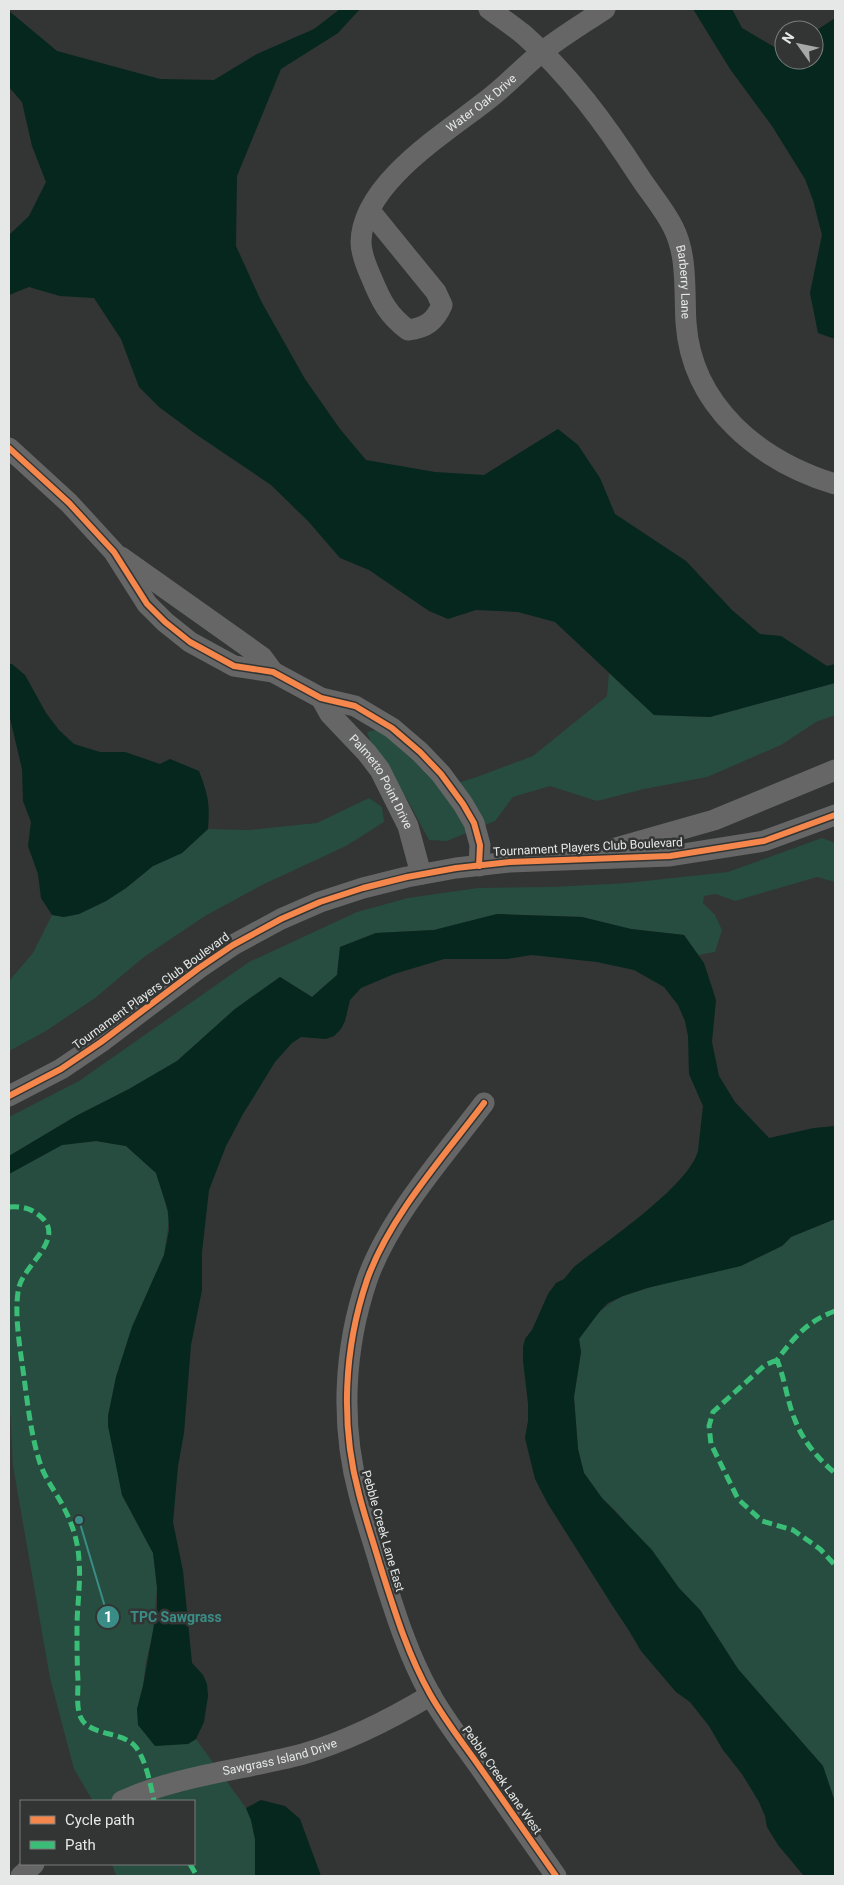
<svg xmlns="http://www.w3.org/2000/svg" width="844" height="1885" font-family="Roboto,sans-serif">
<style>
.green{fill:#274d40}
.water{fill:#05271d}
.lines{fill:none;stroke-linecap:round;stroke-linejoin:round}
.minor{stroke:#666;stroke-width:21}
.quiet{stroke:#3abd76;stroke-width:5;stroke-dasharray:10 5;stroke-linecap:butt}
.cycleway-casing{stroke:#323534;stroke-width:9}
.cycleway{stroke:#f5874c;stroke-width:6}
.labels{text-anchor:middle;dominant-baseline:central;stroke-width:5;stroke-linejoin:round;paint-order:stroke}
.street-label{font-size:12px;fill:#e5e8e7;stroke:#323534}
.leader{fill:none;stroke:#3a8d86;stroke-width:2}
.callout-dot{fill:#3a8d86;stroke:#323534;stroke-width:2}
.mark-label{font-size:15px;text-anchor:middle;font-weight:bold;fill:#fff}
.callout-label{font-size:14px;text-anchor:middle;font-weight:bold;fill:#3a8d86;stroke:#323534;stroke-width:5;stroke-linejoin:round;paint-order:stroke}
</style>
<rect width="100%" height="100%" fill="#333434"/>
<path class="green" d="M609,673L654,715L710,717L835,683V715L816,722L781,745L707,777L644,789L597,801L550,786L513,797L495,821L447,841L429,840L407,799L373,749L367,732L381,729L407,749L440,788L474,778L533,756L607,696Z
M369,798L382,807L384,822L346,846L262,885L205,916L144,957L95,998L46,1031L9,1051V981L33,953L52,915L64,917L79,914L106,901L126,888L153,866L182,853L208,829L249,830L317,823Z
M822,838L835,843V882L817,877L735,901L716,894L704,896L703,903L715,915L722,930L715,952L698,955L684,935L631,929L582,917L497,914L434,930L376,933L340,947L337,975L312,997L280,977L235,1009L177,1061L129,1089L76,1116L9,1156V1117L79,1081L249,962L357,912L408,898L478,888L552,887L627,883L728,872Z
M96,1141L126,1146L156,1173L165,1199L169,1220L164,1255L132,1327L116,1377L108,1416L122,1495L153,1553L157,1587L153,1633L146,1661L143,1686L137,1709L188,1744L196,1739L246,1808L251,1820L255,1839V1876H116L112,1864H194V1801H93L74,1769L50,1678L13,1466L9,1386V1174L62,1145Z
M835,1219V1802L823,1766L738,1669L700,1610L679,1588L662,1566L616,1511L602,1498L584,1473L578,1449L574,1397L581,1352L579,1339C588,1320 605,1305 623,1296L782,1246L791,1237Z"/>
<path class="water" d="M340,9H360L338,33L281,69L237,176L236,246L261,301L305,379L340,429L366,460L435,472L484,475L558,429L578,445L600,478L615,514L686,561L732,610L760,634L781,636L827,666L835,664V683L710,717L654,715L555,622L518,612L476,610L448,619L429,611L369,570L340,558L308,521L271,485L197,435L159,407L139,387L121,339L94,298L60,296L29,287L9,295V235L29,216L46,182L32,146L22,102L9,87V11L57,51L160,79L214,80L257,54L314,29Z
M693,9H732L742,28L776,48H784V60H814V32L835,18V339L818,333L810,293L822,235L813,200L805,179L772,126L730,69Z
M9,664H12L25,675L46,713L59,730L74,744L100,752H125L160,764L170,759L199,771C208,795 210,803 208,829L182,853L153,866L126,888L106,901L79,914L64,917L52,915L41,898L38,874L28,846L31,822L23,801L22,769L9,714Z
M497,914L582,917L631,929L684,935L704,963L716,1000L712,1042L719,1076L735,1102L769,1138L814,1128L835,1126V1219L791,1237L782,1246L741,1266L647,1288L623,1296L608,1303L600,1311L579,1339L581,1352L574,1397L578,1449L584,1473L602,1498L652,1550L679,1588L700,1610L738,1669L823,1766L835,1802V1876H804L778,1845L767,1827L765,1816L759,1802L742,1774L723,1750L709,1726L690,1702L676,1692L641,1651L628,1629L614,1608L548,1504L535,1479L525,1438L528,1421V1403L523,1361V1347L525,1339L532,1330L548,1294L556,1283L564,1279L574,1267C604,1243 689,1186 698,1151L703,1106L689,1074L688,1036L685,1021L678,1005L664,987L634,970L597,962L532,955L507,959H444L394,974L361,988L350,1000L345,1021L341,1029L334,1036L326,1039L301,1037L292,1043L275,1062L243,1114L226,1146L209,1190L202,1252V1290L191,1345L184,1433L178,1466L173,1522L183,1571L192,1663L203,1675L207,1684L208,1696L204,1722L196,1739L188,1744L155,1746L138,1725L137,1709L143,1686L157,1608V1587L153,1553L122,1495L108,1426V1416L116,1377L132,1327L164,1255L169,1230L168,1211L156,1173L126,1146L96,1141L62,1145L9,1174V1156L76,1116L129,1089L177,1061L235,1009L280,977L312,997L337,975L340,947L376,933L434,930Z
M261,1800L285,1806L300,1819L321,1876H255V1839L251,1820L246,1808Z"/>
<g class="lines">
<g class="minor">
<path id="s1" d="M489,9C500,17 512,25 523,34C569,74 606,125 639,176C650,193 664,209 673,227C688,256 684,292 686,323C692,407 760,461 835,484"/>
<path id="s2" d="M370,211L436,292L442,305C435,321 426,328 408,330C388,315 381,301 372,279C367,268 361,254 361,242C362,182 449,131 491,97C509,83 524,66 542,52C562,36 584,23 605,9"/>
<path d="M9,448L69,503L114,552L147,604L165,622L190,642L234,666L273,672L321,698L355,706L392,728L420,752L441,774L463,804L474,823L480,845L479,866"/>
<path d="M121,557L262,657L273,672"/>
<path id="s3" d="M321,698L330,714L367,753L380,770L408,826L421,874"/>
<path d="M612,849L714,820L835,770"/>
<path d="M9,1096L61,1069L101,1042L199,968L233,945L281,919L320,902L363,888L407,877L456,868L510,862L670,856L764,841L835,815"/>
<path d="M484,1103C444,1156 389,1217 367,1280C344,1348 340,1424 359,1494C365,1518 373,1541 380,1565C394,1609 407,1653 430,1694C444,1719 462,1742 479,1766C505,1803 531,1840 556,1876"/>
<path id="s4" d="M122,1801C179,1775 243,1770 303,1754C348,1741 391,1719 431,1695"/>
<path d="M21,1876L34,1864"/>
</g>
<path class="quiet" d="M9,1207C21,1206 31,1208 40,1216C67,1238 24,1265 19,1287C14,1308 19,1342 22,1363C27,1397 30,1434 41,1466C47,1482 58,1495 65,1510C73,1526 78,1542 79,1560C81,1583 77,1605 77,1628C77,1646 77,1663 78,1681C78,1692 76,1708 81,1718C89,1735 121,1732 134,1745C145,1756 151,1786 154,1801
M835,1311C808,1321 794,1337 777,1360C785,1379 787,1401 795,1420C803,1441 818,1459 835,1473
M777,1360L765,1365L713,1412L709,1426L711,1444L738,1499L762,1521L793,1530L820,1549L835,1565
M190,1864L197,1876"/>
<g class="cycleway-casing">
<path id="cycleway" d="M9,448L69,503L114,552L147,604L165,622L190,642L234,666L273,672L321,698L355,706L392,728L420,752L441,774L463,804L474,823L480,845L479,866
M9,1096L61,1069L101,1042L199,968L233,945L281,919L320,902L363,888L407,877L456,868L510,862L670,856L764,841L835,815
M484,1103C444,1156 389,1217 367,1280C344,1348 340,1424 359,1494C365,1518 373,1541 380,1565C394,1609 407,1653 430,1694C444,1719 462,1742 479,1766C505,1803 531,1840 556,1876"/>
</g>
<use href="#cycleway" class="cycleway"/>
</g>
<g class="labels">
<g class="street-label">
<text stroke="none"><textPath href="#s2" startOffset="455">Water Oak Drive</textPath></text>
<text stroke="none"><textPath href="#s1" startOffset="344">Barberry Lane</textPath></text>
<text stroke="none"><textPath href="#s3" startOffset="104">Palmetto Point Drive</textPath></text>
<text transform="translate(588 847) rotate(-3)">Tournament Players Club Boulevard</text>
<text transform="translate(151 991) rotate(-36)">Tournament Players Club Boulevard</text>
<text transform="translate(383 1531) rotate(74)">Pebble Creek Lane East</text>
<text stroke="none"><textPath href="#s4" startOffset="164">Sawgrass Island Drive</textPath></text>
<text transform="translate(502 1780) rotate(55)">Pebble Creek Lane West</text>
</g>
</g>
<path class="leader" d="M79 1520L108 1617"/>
<g class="callout-dot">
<circle cx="79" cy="1520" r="5"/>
<circle cx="108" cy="1617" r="12"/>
</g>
<g class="mark-label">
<text x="108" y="1622">1</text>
</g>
<g class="callout-label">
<text x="176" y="1622">TPC Sawgrass</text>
</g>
<rect width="844" height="1885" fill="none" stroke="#e5e8e7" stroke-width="20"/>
<rect x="20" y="1800" width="175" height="65" fill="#323534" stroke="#7a7d7c"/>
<rect x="30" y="1816" width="25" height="8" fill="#f5874c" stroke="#7a7d7c"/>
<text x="65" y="1825" font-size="15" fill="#e5e8e7">Cycle path</text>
<rect x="30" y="1841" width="25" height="8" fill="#3abd76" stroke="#7a7d7c"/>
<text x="65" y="1850" font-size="15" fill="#e5e8e7">Path</text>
<g transform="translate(799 45) rotate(303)"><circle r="24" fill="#323534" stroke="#7a7d7c"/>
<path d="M0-4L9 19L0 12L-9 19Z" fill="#a7a9a8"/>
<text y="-8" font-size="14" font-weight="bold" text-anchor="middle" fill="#e5e8e7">N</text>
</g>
</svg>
